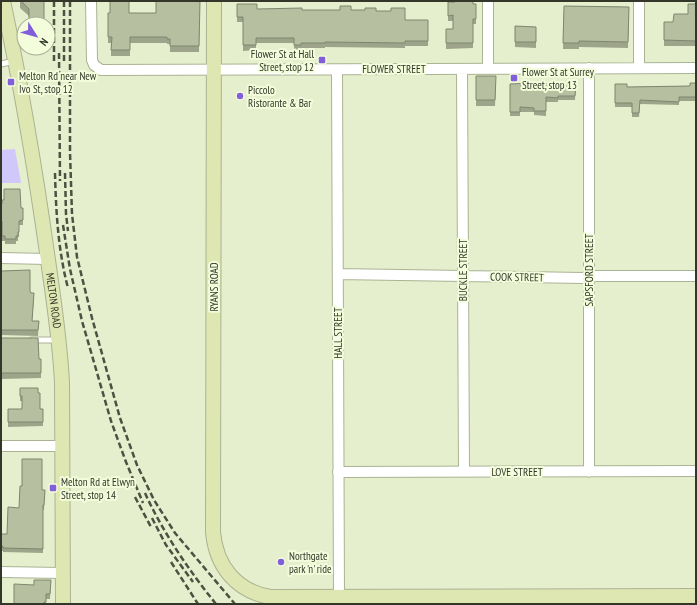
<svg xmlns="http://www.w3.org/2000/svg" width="697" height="605" font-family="'PT Sans Narrow',sans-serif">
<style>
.park{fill:#d0c7fa}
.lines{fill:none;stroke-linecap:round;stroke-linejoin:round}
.lane-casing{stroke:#aab393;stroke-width:7}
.street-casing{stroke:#aab393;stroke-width:12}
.secondary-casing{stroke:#aab393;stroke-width:16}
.lane{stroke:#fff;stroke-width:5}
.street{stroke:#fff;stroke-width:10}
.secondary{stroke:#dee6b2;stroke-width:14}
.rail{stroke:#4d5141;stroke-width:2.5;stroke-dasharray:6 3;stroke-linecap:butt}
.wall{fill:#9da489}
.building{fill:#b6bf9f;stroke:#7f866f}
.poi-dot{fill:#815fda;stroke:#f3fcdb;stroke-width:1.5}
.labels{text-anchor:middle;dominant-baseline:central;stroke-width:4;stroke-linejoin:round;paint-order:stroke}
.poi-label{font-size:11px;fill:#333629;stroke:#f3fcdb;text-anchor:start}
.street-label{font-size:11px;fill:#333629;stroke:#f3fcdb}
</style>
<rect width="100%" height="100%" fill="#e5efce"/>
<path class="park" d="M15,149L21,183H1V150Z"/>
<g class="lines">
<g class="lane-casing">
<path id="lane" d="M1,64L15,61
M32,340H58"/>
</g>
<g class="street-casing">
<path id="street" d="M91,1L92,60L94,65L101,70L696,68
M488,1V69
M639,1V68
M589,68V472
M462,69L464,472
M337,70L339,597
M1,258L48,259
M338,274L583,278L596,276H696
M1,446H62
M338,472L696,471
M1,572L62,573"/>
</g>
<g class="secondary-casing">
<g id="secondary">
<path id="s1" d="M3,1C21,85 35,168 47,253C53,296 60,339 62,383L63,604"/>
<path d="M214,1L213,532C216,566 236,591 270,597L696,596"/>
</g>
</g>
<use href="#lane" class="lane"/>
<use href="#street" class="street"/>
<use href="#secondary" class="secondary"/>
<path class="rail" d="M54,1V61
M64,1V61
M70,1V152L72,214L77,257L92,318L120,418L137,465L154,500L175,533L235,604
M59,53L60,181
M55,173C56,212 58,250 68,288
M65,173L66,214L68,231
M63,225L70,269L82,321L111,421L126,462L143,503
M145,493C162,531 190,572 216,604
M135,497L151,527
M152,518L166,545L193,582
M171,562L198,604"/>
</g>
<path class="wall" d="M20,1H44V24H29V16L20,8Z
M200,1L199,52H170V44H167V43H130V56H111V43H108V13H156Z
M448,2L473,4L476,19V24H473V48L446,49V29H453V21H448Z
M237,4L257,9L302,10H351L376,11L405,20H428V46H405V48L325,47V48H301V50H294V43H256V50L243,51V22H237Z
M696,4V46H664V22H673L688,14Z
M564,6L629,7L628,48L579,47V49H563Z
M515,26L536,27V48L515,47Z
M476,76L496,82L495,106H476Z
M576,83L575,100H558V102H546V116L534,115V112H520V116H510V84L566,85Z
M696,83V101H679V105L640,104L639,117H632V107H615V84L627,87L690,86Z
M1,204L21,208H23V225H19V237H18V241H16V244H5V241H2V226H1Z
M1,271L30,292L34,299L32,321H39L38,336L1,335Z
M1,338L39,359H41V378L1,379Z
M20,388L38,393L40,409H43V426L8,427V409H22V401H20Z
M42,490H45L44,510H43V553L3,552V551H1V534H7L19,508Z
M51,580L50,599H46V604H14L34,585Z"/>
<path class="building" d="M21,1H44V21H29V9Z
M110,1H129V13H156V1H200L199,46H170V39H167V37H130V50H111L112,37H108V13H110Z
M455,1H473V4H476V19H473V43H446V29H453V15L448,16V2H455Z
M237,4H257V9L302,8V10H340V6H351V10H365V8H376V11H391V8H405V20H428V41H405V43L325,42V43H301V45H294V38H256V45H243V17H237Z
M688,4H696V41L664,40V22H673L674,14H688Z
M564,6L629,7L628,42L579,41V43H563Z
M515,26L536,27V42H515Z
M476,76H496L495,100H476Z
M535,83L566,85V83H576L575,96H558V98L546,97V111H534V108L520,107V112H510V84Z
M690,83H696V97H679V102L640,100L639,113H632V103H615V84H627V87L690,86Z
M4,189H20L21,208H23V220L19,221V232H18V236H16V239H5V236H2V221H1V204H2V200H4Z
M30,270V291L31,293H34L32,321H39L38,330H1V271Z
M1,338H38L39,359H41V373H1Z
M20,388H38V393H40V409H43V422H8V409H22V396H20Z
M22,459H42V490H45L44,505H43V549L3,548V546L1,547V534H7L8,507L19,508L20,486H22Z
M34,580H51L50,594H46V602H44V604H14V584L34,585Z"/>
<g class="poi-dot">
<rect x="318" y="56" width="8" height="8" rx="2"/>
<rect x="510" y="74" width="8" height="8" rx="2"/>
<rect x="7" y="78" width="8" height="8" rx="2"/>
<circle cx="240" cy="96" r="4"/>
<rect x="49" y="484" width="8" height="8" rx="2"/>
<circle cx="281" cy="562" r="4"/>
</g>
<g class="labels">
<g class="poi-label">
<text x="314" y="54" text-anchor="end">Flower St at Hall<tspan x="314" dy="13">Street, stop 12</tspan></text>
<text x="522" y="72">Flower St at Surrey<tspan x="522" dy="13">Street, stop 13</tspan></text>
<text x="19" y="76">Melton Rd near New<tspan x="19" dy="13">Ivo St, stop 12</tspan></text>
<text x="248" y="90">Piccolo<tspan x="248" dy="13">Ristorante &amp; Bar</tspan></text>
<text x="61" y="482">Melton Rd at Elwyn<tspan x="61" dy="13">Street, stop 14</tspan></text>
<text x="289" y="556">Northgate<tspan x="289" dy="13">park 'n' ride</tspan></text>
</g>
<g class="street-label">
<text x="394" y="69">FLOWER STREET</text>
<text transform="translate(463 270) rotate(-90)">BUCKLE STREET</text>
<text transform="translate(589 270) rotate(-90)">SAPSFORD STREET</text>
<text transform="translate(517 277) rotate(1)">COOK STREET</text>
<text transform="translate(214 287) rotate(-90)">RYANS ROAD</text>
<text stroke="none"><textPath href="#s1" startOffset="304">MELTON ROAD</textPath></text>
<text transform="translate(338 333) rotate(-90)">HALL STREET</text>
<text x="517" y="472">LOVE STREET</text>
</g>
</g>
<rect width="697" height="605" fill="none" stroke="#333629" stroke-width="4"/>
<g transform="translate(36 36) rotate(127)"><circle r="19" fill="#f3fcdb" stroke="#a6ad94"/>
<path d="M0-3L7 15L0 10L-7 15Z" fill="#815fda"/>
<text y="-6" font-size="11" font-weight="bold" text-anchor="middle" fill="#333629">N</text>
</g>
</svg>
